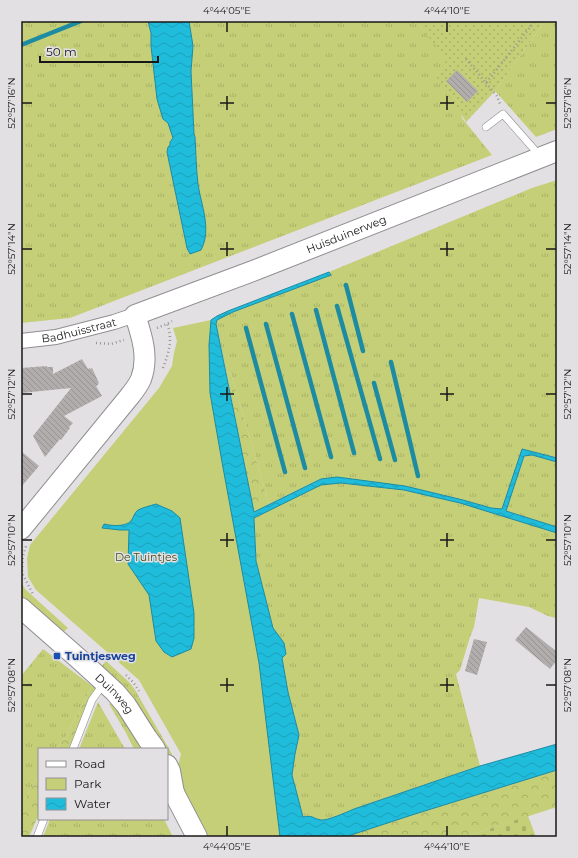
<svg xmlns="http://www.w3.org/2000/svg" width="578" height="858" font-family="Montserrat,sans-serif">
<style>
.grass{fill:url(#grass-tufts)}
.forest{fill:url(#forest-crowns)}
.cemetery{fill:url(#cemetery-stones)}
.park{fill:#c4cf77}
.garden{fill:url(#garden-dots)}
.water{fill:url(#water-waves);stroke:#1d8ba2}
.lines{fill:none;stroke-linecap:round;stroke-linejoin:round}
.stream{stroke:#1d8ba2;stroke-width:4.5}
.building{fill:url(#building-back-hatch)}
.lane-casing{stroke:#908e91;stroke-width:8}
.street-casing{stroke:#908e91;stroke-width:16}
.secondary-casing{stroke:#908e91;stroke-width:22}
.path{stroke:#979698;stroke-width:2.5;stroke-dasharray:1 3;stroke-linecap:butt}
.lane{stroke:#fff;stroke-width:7}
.street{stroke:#fff;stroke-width:14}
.secondary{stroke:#fff;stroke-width:20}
.ticks{fill:none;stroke:#191819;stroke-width:1.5}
.transit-dot{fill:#1a4fb4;stroke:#e2e0e3;stroke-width:1.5}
.labels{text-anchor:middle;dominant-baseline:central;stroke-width:3;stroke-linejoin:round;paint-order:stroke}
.street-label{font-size:11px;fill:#191819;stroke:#e2e0e3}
.park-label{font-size:11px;fill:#464c22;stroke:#e2e0e3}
.transit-label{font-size:11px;font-weight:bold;fill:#164399;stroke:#e2e0e3;text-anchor:start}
.neatline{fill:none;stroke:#191819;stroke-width:1.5}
.ticks-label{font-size:10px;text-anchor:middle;fill:#191819}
</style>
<defs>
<pattern id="grass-tufts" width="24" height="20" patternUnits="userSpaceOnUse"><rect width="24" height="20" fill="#c4cf77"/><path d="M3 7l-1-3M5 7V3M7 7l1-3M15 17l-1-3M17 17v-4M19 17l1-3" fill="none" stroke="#a8b166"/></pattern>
<pattern id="forest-crowns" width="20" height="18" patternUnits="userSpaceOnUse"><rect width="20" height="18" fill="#c4cf77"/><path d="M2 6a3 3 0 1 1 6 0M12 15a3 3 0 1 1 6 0" fill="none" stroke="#a8b166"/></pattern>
<pattern id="cemetery-stones" width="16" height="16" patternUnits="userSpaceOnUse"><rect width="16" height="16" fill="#c4cf77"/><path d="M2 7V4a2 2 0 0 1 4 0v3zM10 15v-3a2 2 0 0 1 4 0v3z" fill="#a8b166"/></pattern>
<pattern id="garden-dots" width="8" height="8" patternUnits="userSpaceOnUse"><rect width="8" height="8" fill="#c4cf77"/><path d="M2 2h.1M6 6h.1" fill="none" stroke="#a8b166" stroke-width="1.8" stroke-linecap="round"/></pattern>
<pattern id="water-waves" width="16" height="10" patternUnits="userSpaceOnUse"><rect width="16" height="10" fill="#1fbcdc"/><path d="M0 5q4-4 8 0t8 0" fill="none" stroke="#1ca1bc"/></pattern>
<pattern id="building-back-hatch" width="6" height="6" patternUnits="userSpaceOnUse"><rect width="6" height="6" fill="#b2adad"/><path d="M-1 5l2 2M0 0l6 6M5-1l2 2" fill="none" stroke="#989494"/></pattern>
</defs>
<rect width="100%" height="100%" fill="#e2e0e3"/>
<path class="grass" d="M21,21H148L151,33V46L157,99L168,123L173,138L167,152L187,248L190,254L204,215L199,192L197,176L195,137L194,134L191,71L193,46L189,21H416L448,60L462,118L492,155L70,318L21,323Z
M545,21H557V129L536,137L495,91Z
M557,180V458L522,449L502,510L491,508L463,500L405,486L380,483L321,479L269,504L231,374L226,371L216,324L217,319L233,312L331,275L329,272L532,188Z
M532,455L557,462V527L506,511L524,456Z
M341,483C362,485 384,486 405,490C457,500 507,517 557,533V617L556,618L548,616L529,607L479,598L474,627L470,637L460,670L456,674L480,766L354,809C347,812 328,821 321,820C311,818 313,814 303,817L292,775L295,754L299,735L288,692L282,658L286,654L284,643L273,628L256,561L254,518L321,485Z
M21,581L25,589L68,628L62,633L21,597Z
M43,649L92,686L66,736L56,749H39V775L21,805V676Z
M106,661L130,683L135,690L172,754V756L167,757V749H162L101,667Z
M98,702L125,749H79Z
M114,703L138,741L142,749H134L126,733L109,704Z
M50,819H164L173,837H43Z"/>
<path class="forest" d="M226,371L231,374L269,504L254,513Z
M92,686L96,689L69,749H56L66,736Z
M557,770V807L464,837H345L415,814Z
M39,775V814L29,837H21V805Z"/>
<path class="cemetery" d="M528,816L536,837H464Z"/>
<path class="park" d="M211,320L209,345L237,518L285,837H207L172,766L179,762L181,754L139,680L36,590L28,577L27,558L30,545L159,388L172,366L174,353L177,341L173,328Z"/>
<path class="garden" d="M416,21H545L495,91L466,122L436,76L447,60Z"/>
<path class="water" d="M148,21H189L193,46L191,71L194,134L195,137C196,153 196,168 198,184C201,205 212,229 201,250L190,254L187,248L167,152L168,147L170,145V142L173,138L168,123L163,119L157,99L151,46V33Z
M329,272L331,275L233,312L217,320L216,324L254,512L321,479L337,477L405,486L463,500L491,508L502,509L522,449L557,458V462L532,455L524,456L506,511L557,527V533L460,503L421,494L404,490L341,483L321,485L254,518L256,561L273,628L284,643L286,654L282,658L288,692L299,735L295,754L292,775L303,817C314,815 311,818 321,820C327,821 347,812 354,809L480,766L557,744V770L415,814L345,837H280L259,663L222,462L210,393L209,345L211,320L217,316L228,311Z
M156,504L172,511L180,518L194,613V638L191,649L172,657L164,652L156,641L149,595L128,564L129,530H120L102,528L104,524C112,526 125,527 131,521C134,517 134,513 138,510C144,507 150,506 156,504Z"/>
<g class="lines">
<path class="stream" d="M21,45L81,21
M346,285L363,351
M337,306L380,459
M316,310L354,453
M292,314L331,457
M266,324L305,468
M246,328L285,472
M391,362L418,476
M374,383L395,460"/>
</g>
<path class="building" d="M457,70L478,91L467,102L446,81Z
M82,359L88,369L90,368V369L92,368L99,383L98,384V385L96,386L102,396L64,416L73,423L69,427L70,428L61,440L60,439L45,457L33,436L71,388L21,393V368L47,366V367H53V374Z
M21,451L39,466L21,487Z
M526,627L557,652V660L550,669L515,640Z
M474,639L487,642L477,675L465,671Z"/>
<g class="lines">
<g class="lane-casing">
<path id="lane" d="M486,127L503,114L540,156
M73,749L92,700L104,683
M37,837L44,819"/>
</g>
<g class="street-casing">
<g id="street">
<path id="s1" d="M21,341L56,337L114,322L135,315"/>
</g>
</g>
<g class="secondary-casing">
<g id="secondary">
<path id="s2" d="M21,529L129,397C133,392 138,386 141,379C149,358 142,336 135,315L258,269L557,151"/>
<path id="s3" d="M21,608L79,659L115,692L126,705L147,738L155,749"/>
<path d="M167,765L170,771L174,793"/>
<path d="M167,785L174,793L197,837"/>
</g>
</g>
<path class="path" d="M466,59L486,83L535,21
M486,83L497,96L500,104
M157,328L167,324L172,321
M96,343L111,344L124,340
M163,368C169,352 173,340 167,323
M21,571L24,577L33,594
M22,571L23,556L26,546
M126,675L133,682L139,691"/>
<use href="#lane" class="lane"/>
<use href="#street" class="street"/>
<use href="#secondary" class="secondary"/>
</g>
<path class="ticks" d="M227,22V32M447,22V32M227,96V110M447,96V110M22,103H32M220,103H234M440,103H454M546,103H556M227,242V256M447,242V256M22,249H32M220,249H234M440,249H454M546,249H556M227,387V401M447,387V401M22,394H32M220,394H234M440,394H454M546,394H556M227,533V547M447,533V547M22,540H32M220,540H234M440,540H454M546,540H556M227,678V692M447,678V692M22,685H32M220,685H234M440,685H454M546,685H556M227,826V836M447,826V836"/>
<rect class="transit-dot" x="53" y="652" width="8" height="8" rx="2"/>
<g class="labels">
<g class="street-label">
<text stroke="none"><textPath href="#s2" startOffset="484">Huisduinerweg</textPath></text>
<text stroke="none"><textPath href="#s1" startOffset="59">Badhuisstraat</textPath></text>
<text stroke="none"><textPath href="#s3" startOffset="127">Duinweg</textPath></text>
</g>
<g class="park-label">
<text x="146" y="557">De Tuintjes</text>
</g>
<g class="transit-label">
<text x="65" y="656">Tuintjesweg</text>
</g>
</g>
<rect width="578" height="858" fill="none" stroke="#e2e0e3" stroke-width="44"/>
<rect x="38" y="748" width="130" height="72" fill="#e2e0e3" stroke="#929092"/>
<rect x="46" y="761" width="20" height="6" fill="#ffffff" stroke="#929092"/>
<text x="74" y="768" font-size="12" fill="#191819">Road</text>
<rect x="46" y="778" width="20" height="12" fill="#c4cf77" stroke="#929092"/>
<text x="74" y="788" font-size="12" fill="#191819">Park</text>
<rect x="46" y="798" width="20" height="12" fill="url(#water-waves)" stroke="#929092"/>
<text x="74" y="808" font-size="12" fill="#191819">Water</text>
<path d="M40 56v6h118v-6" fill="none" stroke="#191819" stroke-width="2"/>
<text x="46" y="56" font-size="12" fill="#191819" stroke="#e2e0e3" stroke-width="3" paint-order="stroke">50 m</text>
<rect x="22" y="22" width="534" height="814" class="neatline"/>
<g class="ticks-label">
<text x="227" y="14">4°44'05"E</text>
<text x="447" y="14">4°44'10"E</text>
<text transform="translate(11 103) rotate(-90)" y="4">52°57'16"N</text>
<text transform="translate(567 103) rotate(-90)" y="4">52°57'16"N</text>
<text transform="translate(11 249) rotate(-90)" y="4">52°57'14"N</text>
<text transform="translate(567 249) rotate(-90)" y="4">52°57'14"N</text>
<text transform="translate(11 394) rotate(-90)" y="4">52°57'12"N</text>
<text transform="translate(567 394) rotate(-90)" y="4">52°57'12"N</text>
<text transform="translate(11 540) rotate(-90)" y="4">52°57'10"N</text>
<text transform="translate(567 540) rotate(-90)" y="4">52°57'10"N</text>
<text transform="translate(11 685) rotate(-90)" y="4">52°57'08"N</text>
<text transform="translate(567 685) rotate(-90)" y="4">52°57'08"N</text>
<text x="227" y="850">4°44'05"E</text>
<text x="447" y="850">4°44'10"E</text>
</g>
</svg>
